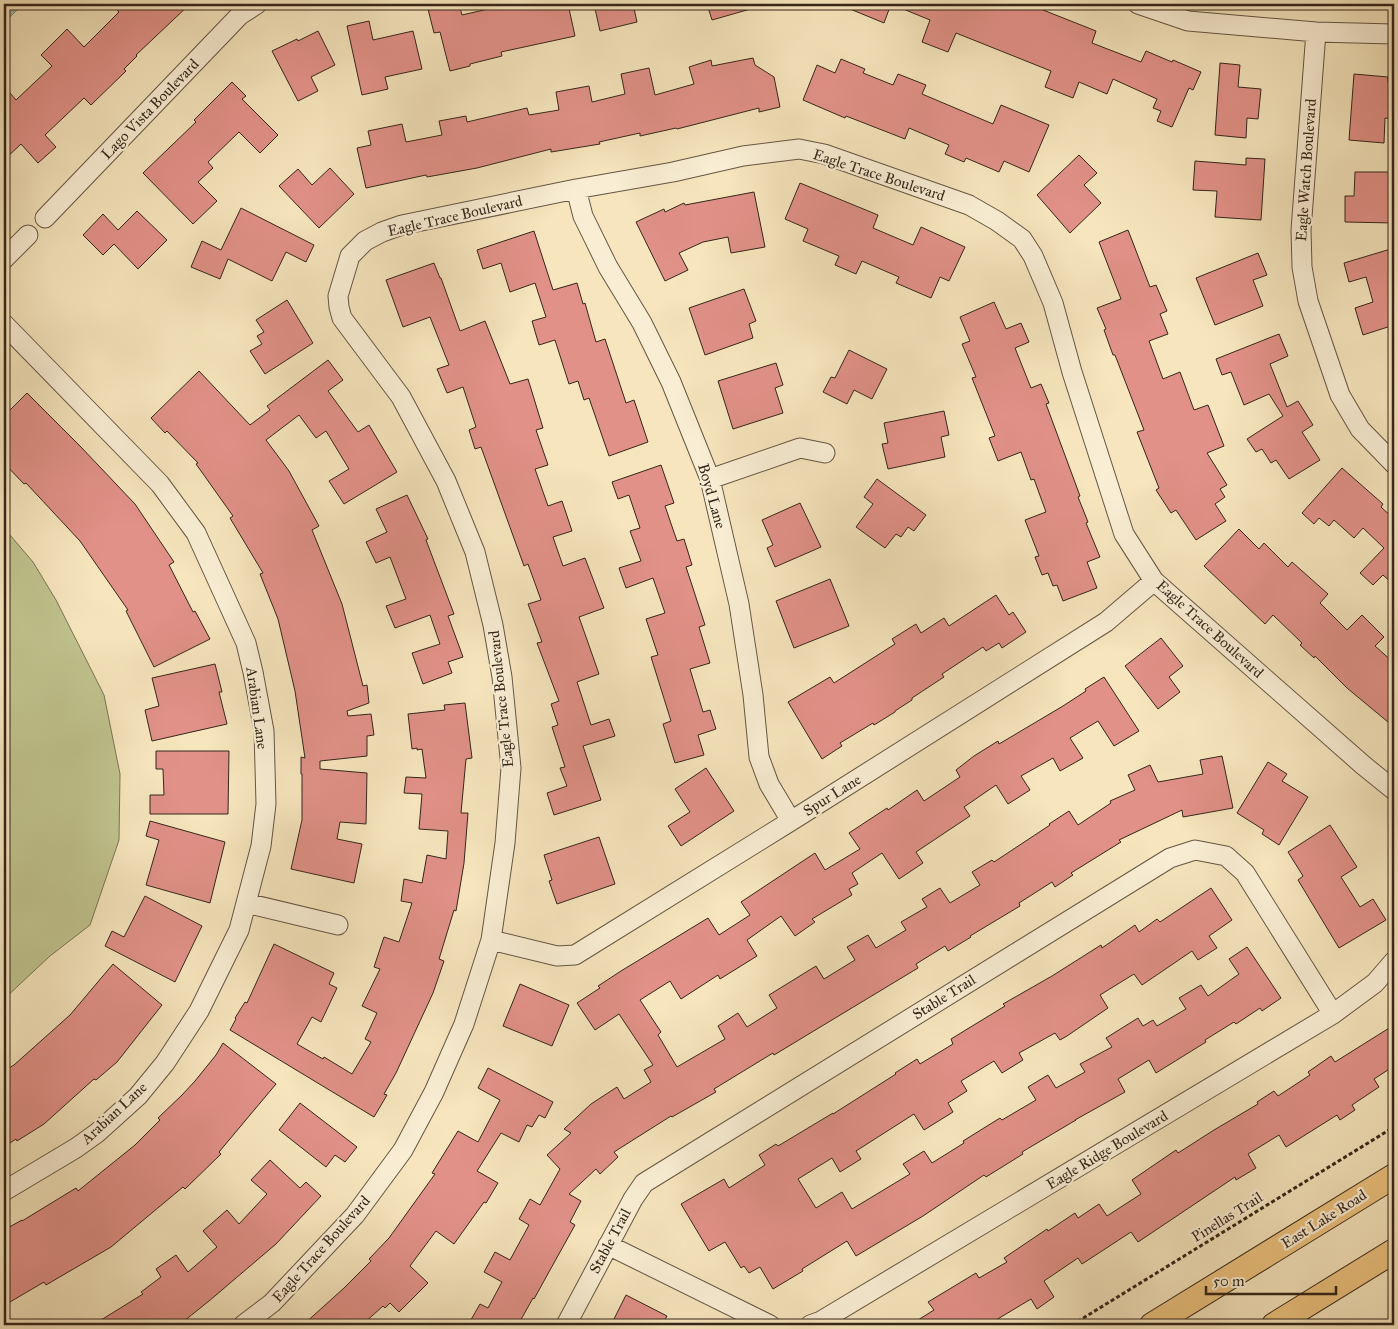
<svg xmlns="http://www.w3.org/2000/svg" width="1398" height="1329" font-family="'IM FELL Great Primer',serif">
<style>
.green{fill:#c0c38e;stroke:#7a7454}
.water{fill:#9dbfb2;stroke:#738275}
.building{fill:#e19188;stroke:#35261a}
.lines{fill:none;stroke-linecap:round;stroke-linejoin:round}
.minor-casing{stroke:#655643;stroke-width:21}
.major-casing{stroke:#35261a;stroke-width:26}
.path{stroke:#35261a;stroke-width:3;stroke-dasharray:4 2.5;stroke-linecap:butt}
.minor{stroke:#f9eed4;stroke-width:19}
.major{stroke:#ebc27e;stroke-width:24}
.labels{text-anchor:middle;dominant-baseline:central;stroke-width:4.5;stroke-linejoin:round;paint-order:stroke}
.street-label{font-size:15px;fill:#35261a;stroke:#f9eed4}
</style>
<rect width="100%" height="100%" fill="#f6e5bd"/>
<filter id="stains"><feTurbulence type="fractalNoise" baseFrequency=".004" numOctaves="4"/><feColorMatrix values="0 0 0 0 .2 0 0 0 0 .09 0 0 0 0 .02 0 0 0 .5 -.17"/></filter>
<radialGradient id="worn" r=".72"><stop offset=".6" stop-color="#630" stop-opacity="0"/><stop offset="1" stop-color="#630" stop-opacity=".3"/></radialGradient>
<path class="green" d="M4,528L33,562L56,600L104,695L120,774L119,840L90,925L50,956L4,999Z"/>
<path class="water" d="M4,4H23L4,23Z"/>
<path class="building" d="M111,4H190L136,55L137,56L124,69L126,71L91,105L84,98L45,135L56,147L38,163L21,144L4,160V86L16,100L52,66L41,55L67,29L84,47L119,12Z
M450,4H459L462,15L510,4H568L575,36L501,52L502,56L470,64V66L450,71L440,32L434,33L428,9Z
M594,4H633L637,22L600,31Z
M707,4H753L754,8L712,20Z
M838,4H1028L1096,31L1092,43L1141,62L1146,51L1172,62L1173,60L1201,72L1193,90L1189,88L1172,127L1157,121L1161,111L1153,108L1157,99L1113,79L1107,94L1079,82L1073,98L1045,87L1051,71L956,33L948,52L922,42L930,20L891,4L884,23Z
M369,21L373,40L413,31L422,69L385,77L388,89L362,95L347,26Z
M318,31L335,65L311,77L318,91L298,101L272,51L297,39L298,41Z
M753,58L755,65L774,77L780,107L759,112V108L677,129L676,128L640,136V133L599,142L600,144L551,152V149L477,168L427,177L426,175L366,188L357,148L371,145L368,131L402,124L406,142L442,135L439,121L466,116L467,122L527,108L529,115L559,110L556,92L589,86L592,102L625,94L621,74L649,68L655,95L694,84L689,67L711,60L712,66Z
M841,59L865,69L863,73L893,85L898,74L926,85L922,94L993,124L1001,105L1049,125L1029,172L1004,161L999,172L966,158L964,162L945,154L949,145L909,128L905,139L846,116L845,118L803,100L817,65L835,73Z
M1220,63L1240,65L1238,87L1261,89L1258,119L1247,118L1246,138L1215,135Z
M1354,74L1388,77V82H1394V119L1385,118L1384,143L1349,140Z
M232,82L246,96L242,99L278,135L260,153L239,132L208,162L213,168L198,182L217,201L193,224L143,173L196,122L194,120Z
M1079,155L1097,173L1084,185L1101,203L1070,233L1037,195Z
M1246,158L1265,159L1261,220L1215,217L1217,191L1193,190L1195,161L1246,165Z
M330,168L354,194L319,228L279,186L298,169L312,185Z
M1355,172H1394V223L1345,222V196H1354Z
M800,183L878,215L873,228L913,245L921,227L965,247L949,281L940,277L931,298L896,283L899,277L862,261L856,274L835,265L839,256L803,241L808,229L785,219Z
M754,192L765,247L731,253L728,237L703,242L679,253L688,270L665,281L636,222L664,209L665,212L684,203L685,205Z
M241,208L314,245L306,262L286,252L272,281L228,259L220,279L191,267L202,241L221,250Z
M137,211L167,240L138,269L114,244L103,255L83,235L103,214L118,230Z
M1128,230L1150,287L1156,285L1167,311L1160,314L1168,334L1149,341L1163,379L1180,372L1194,410L1208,405L1224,446L1207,453L1227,485L1220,489L1225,497L1215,504L1226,521L1196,540L1176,510L1171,513L1156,490L1159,488L1137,432L1144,430L1115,355H1113L1104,330L1106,329L1097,308L1121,299L1099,242Z
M534,231L553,290L577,283L583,304L585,303L596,342L605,339L626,403L634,400L648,442L609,456L589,398L584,400L578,381L569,384L555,340L539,345L532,321L546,317L535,283L510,292L501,263L483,269L477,250Z
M1394,248V303L1391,304L1394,317V325L1363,335L1355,308L1373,302L1366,277L1349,282L1344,263Z
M1258,253L1267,275L1253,280L1263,306L1215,325L1196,278Z
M434,263L440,278H441L460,331L485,321L510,384L528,379L543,428L536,430L548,465L535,469L548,506L562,501L572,531L553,537L563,566L585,558L604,608L579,617L599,674L577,682L591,725L609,719L615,736L583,746L601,800L554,815L547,793L567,786L560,768L565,767L552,727L558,725L551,704L559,701L537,643L542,642L528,604L541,600L528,564L524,566L481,447L475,449L469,430L476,427L463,387L447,393L437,369L449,365L430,317L403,327L386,280Z
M744,289L756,321L749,324L753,338L705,355L689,308Z
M287,300L313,343L265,374L250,351L262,344L257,336L264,332L256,320Z
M994,302L1006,329L1021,323L1029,342L1015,348L1031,388L1041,384L1049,403L1046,404L1080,496L1078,497L1088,522L1086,523L1100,557L1087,562L1097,588L1063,601L1057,585L1053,586L1048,573L1042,575L1035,557L1039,556L1025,520L1046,512L1034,479L1031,480L1021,452L998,461L989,438L995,436L972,378L976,377L962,344L970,341L960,317Z
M1279,334L1288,356L1270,364L1287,407L1298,401L1313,425L1302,432L1320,460L1289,479L1276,460L1271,463L1262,449L1256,452L1247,439L1283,416L1269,394L1244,405L1231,372L1222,375L1216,359Z
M849,350L887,369L872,399L854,390L847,404L823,392L831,377L835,378Z
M328,360L343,380L328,391L358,432L369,425L397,472L344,504L329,481L349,469L326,431L316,438L299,415L266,440L289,471L319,526L312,530L342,604L363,686L367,685L369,703L347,711L348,716L371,714L374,735L367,736V756L320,761V769L367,773L366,824L340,822L337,839L362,844L354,883L291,869L302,820V774H301V757L305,758L295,691L278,619L260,574L263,573L230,518L233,516L196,464L198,463L167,431L165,433L151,418L199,371L250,425L270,410L267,406Z
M776,363L783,385L775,388L783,413L733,429L718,381Z
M27,393L80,446L135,504L174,562L169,565L193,612L195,611L210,639L154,667L126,611L128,610L80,541L26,483L24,484L4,463V416Z
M944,411L949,435L941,437L945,457L888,469L882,444L888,443L884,423Z
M661,465L674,503L665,506L677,541L684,539L692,565L686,567L705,625L699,627L710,663L690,669L703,712L710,710L716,729L698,735L704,755L675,763L663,724L671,721L651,657L658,655L646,619L665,613L653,578L626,588L619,568L641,561L630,531L640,528L629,495L618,499L612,482Z
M1342,468L1383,504L1381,507L1394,519V585L1383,575L1373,585L1360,573L1384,548L1363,528L1354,538L1334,520L1329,526L1319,518L1314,524L1302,513Z
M877,479L926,515L914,531L908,527L901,537L896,534L885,548L856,527L873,504L864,497Z
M407,495L428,539L426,540L454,614L448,616L463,657L448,662L452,673L423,684L412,653L440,644L430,615L395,628L386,606L406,599L390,557L376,563L366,542L387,532L376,509Z
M800,503L821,547L775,567L767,548L773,545L762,520Z
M1239,529L1259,549L1264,543L1288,567L1292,562L1328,594L1320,603L1347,630L1362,615L1384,637L1375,646L1394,663V727L1347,688L1315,656L1314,658L1300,645L1302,643L1273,615L1265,624L1204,566Z
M830,579L849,626L794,648L776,601Z
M996,595L1009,615L1013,612L1026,632L1002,648L999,643L986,651L983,647L942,674L944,677L912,698V700L895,711V712L874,725L873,723L840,743L842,746L822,759L788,702L830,677L834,683L895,644L892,639L916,624L921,633L944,618L949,626Z
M1161,638L1183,666L1169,677L1180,692L1158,709L1125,666Z
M215,664L222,692H219L227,724L152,741L145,710L159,706L152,678Z
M1104,677L1139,731L1114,746L1098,721L1070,738L1083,758L1060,771L1053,758L1021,776L1030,790L1008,804L996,785L964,807L970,816L916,852L923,863L899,879L882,853L852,873L858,884L849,889L852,895L812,919L815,922L795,936L781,916L747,940L757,956L720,979L718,975L681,999L670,981L640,1000L661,1032L658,1035L677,1067L725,1039L718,1026L738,1013L747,1027L777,1008L769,995L816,966L824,979L855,960L847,947L868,935L876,948L906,930L901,922L927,907L922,899L940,888L950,903L980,885L972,872L992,860L994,862L1050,825L1049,824L1069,811L1078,825L1111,803L1110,801L1135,790L1128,775L1150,765L1158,782L1203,774L1200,760L1222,756L1233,808L1183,817L1182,810L1119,840L1121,842L1071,873L1073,875L1055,887L1052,882L1019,903L1020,906L970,936L971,937L948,951L945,946L916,964L918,968L774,1055L773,1053L714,1089L716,1092L672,1117L671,1116L614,1152L618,1157L600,1174L596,1169L569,1194L581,1201L570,1222L575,1225L534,1299L533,1298L518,1325H468L480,1304L488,1308L502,1282L484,1272L495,1252L510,1260L529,1225L519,1219L530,1199L540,1205L560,1169L547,1155L571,1133L564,1129L591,1104L617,1087L624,1099L651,1082L644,1070L653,1065L619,1014L595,1030L577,1003L600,988L598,986L621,971L708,918L719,935L750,915L741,902L815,853L825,870L860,849L849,833L887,808L888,810L917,790L924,801L960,777L956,770L974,756L998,741L999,744L1063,706L1086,691L1085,689Z
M465,703L472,758L466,759L461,813H468L464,863L456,911L454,910L439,959L444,961L433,993L396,1073L384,1094L387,1095L374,1117L230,1030L236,1019L235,1018L245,1002L247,1003L274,944L334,973L329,984L337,988L321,1022L312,1017L297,1044L323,1059L324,1057L352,1074L371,1042L365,1039L377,1013L362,1006L380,969L374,967L384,937L399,942L412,903L401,901L404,879L422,883L427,855L446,859L448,831L419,829L422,794L404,793L406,777L426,778L422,749L417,750V748L412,749L408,714L445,710L444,705Z
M156,751H229L228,814H150V795H164L163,769H156Z
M1268,762L1287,774L1282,781L1308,797L1279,845L1262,834L1264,830L1237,813Z
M706,768L734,811L681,846L668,826L690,812L675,789Z
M150,821L225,842L210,903L146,885L159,840L146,836Z
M1330,825L1357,867L1341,877L1360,907L1373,899L1386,920L1339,948L1298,880L1303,876L1288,852Z
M599,837L615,884L557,904L549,881L552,880L544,855Z
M1211,888L1232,920L1209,936L1217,948L1198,960L1192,951L1142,985L1134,974L1100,995L1108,1008L1067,1036L1060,1040L1055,1033L1019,1053L1023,1060L1002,1073L994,1061L961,1081L967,1091L948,1103L953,1112L924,1130L914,1114L856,1151L861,1159L840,1172L832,1158L798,1179L816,1208L842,1192L852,1209L910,1174L903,1164L924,1151L932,1163L964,1143L963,1141L1000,1118L1002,1120L1036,1100L1028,1087L1048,1075L1056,1088L1085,1072L1080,1064L1112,1047L1106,1038L1138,1018L1143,1026L1153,1020L1157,1026L1186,1009L1179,998L1201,985L1208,996L1239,974L1229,959L1247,947L1281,998L1262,1011L1260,1008L1236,1024L1234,1022L1205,1040L1206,1042L1156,1073L1149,1060L1118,1079L1125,1092L1075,1120H1076L1022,1152L1023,1154L986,1177L984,1175L923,1216L856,1256L847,1241L802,1269L803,1271L773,1289L760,1267L749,1273L744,1266L741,1268L725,1242L709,1251L681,1204L724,1179L729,1188L765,1165L759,1155L776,1144L778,1146L833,1113V1114L896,1074L895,1073L917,1059L920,1064L953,1044L951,1039L1005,1006L1003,1004L1052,976L1101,945L1102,948L1135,925L1139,932L1157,919L1160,922Z
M145,896L202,926L175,982L105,946L112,931L124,937Z
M113,964L162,1005L117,1062L96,1080L94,1079L44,1124L17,1141L16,1139L4,1147V1071L14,1065L70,1015Z
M520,984L569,1005L552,1046L503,1026Z
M1394,1025V1066L1374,1079L1379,1087L1352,1105L1355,1110L1340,1120L1337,1115L1286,1147L1279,1135L1248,1154L1256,1168L1236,1180L1235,1177L1138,1242L1131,1232L1082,1264L1078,1258L1044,1281L1054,1297L1037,1309L1031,1299L996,1320L1000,1325H910L934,1310L928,1302L976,1273L979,1278L1007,1262L1004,1258L1047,1229L1048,1231L1075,1213L1078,1218L1099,1204L1107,1216L1141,1194L1132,1180L1176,1150L1178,1153L1214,1130L1258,1104L1257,1102L1274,1091L1278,1096L1310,1075L1308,1072L1331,1056L1335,1062Z
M223,1043L276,1084L219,1152L221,1154L185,1189L183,1187L111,1247L46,1285L44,1282L10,1302L4,1290V1230L22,1220V1221L76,1188L78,1191L135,1145L160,1120L158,1118L182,1095L195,1081L216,1055Z
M488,1068L553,1102L545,1118L539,1115L532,1127L527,1125L519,1142L501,1133L477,1171L498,1183L486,1203L484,1202L454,1244L436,1231L410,1266L428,1283L399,1312L390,1303L385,1308L383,1306L362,1325H303L344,1288L371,1261L369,1259L389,1238L435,1174L432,1173L458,1131L478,1142L500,1100L478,1088Z
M300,1103L357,1147L345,1162L335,1155L326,1167L279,1130Z
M270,1160L300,1188L306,1182L321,1196L276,1244L209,1301L179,1325H93L143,1294L141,1292L161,1277L156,1269L176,1255L188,1272L217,1247L203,1231L227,1210L239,1224L267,1194L251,1180Z
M626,1295L667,1316L662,1325H611Z"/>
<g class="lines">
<g class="minor-casing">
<path id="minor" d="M1138,4L1188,21L1316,32L1394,34
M1316,32L1301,230L1302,267L1308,301L1340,395L1360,429L1394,464
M576,189L583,216L608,267L642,323L671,382L710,479L739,604L753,695L759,757L769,784L791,821
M45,218L240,15L257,4
M4,259L28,235
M4,324L160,484L196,533L246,643L253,672L264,731L266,804L261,846L239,930L199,1011L165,1063L138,1096L97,1133L76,1148L4,1191
M710,479L800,448L825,453
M246,903L338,925
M491,940L557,956L575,955L791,821L1106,622L1154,581
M608,1245L770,1325
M243,1325L272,1303L355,1215L403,1150L434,1092L464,1024L491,940L505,843L511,768L502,677L493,625L475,552L446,481L401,397L342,318L339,307L338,296L350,256L365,241L382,232L402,225L576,189L673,172L743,156L799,149L824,154L969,205L997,221L1022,239L1033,256L1053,303L1072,372L1124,534L1154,581L1363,765L1394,790
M566,1325L633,1199L644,1183L1170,858L1195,850L1226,856L1245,873L1333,1014
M810,1325L821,1321L1333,1014L1375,983L1394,961"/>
</g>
<g class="major-casing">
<path id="major" d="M1152,1325L1394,1176
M1274,1325L1394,1251"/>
</g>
<path class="path" d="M1072,1325L1394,1127"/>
<use href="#minor" class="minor"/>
<use href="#major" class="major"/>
</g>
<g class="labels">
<g class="street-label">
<text transform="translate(150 109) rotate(-46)">Lago Vista Boulevard</text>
<text transform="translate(1306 170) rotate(-86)">Eagle Watch Boulevard</text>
<text transform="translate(879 175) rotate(18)">Eagle Trace Boulevard</text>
<text transform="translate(455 216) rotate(-13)">Eagle Trace Boulevard</text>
<text transform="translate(712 496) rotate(74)">Boyd Lane</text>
<text transform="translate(1210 629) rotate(42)">Eagle Trace Boulevard</text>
<text transform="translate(501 699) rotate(-96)">Eagle Trace Boulevard</text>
<text transform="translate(257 708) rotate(82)">Arabian Lane</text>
<text transform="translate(832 795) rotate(-32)">Spur Lane</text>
<text transform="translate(944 997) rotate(-32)">Stable Trail</text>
<text transform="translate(114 1113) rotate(-43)">Arabian Lane</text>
<text transform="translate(1107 1150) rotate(-31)">Eagle Ridge Boulevard</text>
<text transform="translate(1227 1217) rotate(-32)">Pinellas Trail</text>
<text transform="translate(1324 1219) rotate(-32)">East Lake Road</text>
<text transform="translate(610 1241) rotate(-62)">Stable Trail</text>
<text transform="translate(321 1249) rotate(-48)">Eagle Trace Boulevard</text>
</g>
</g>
<rect width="1398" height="1329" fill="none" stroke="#f6e5bd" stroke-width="20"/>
<rect x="5" y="5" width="1388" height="1319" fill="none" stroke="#35261a" stroke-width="2.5"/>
<rect x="10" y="10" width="1378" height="1309" fill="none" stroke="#35261a"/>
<path d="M1206 1286v8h130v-8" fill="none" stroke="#35261a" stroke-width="2.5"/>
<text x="1213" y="1286" font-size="15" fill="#35261a" stroke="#f9eed4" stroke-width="4" paint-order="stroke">50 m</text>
<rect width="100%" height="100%" filter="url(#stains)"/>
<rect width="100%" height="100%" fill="url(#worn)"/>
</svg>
